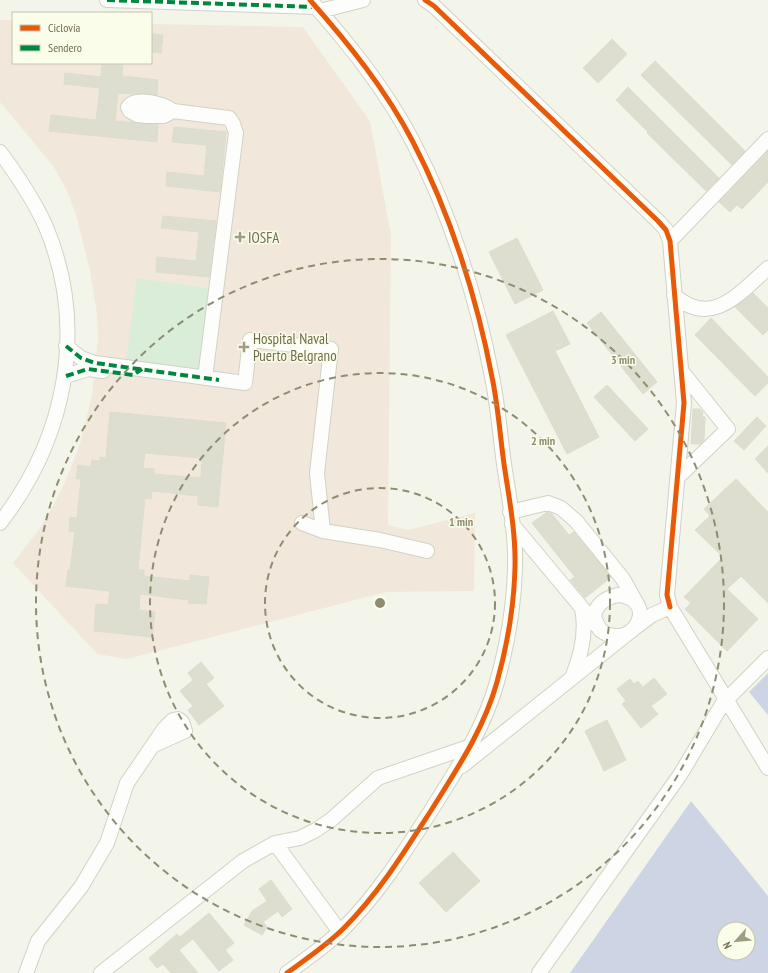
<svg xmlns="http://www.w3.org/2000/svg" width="768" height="973" font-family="'PT Sans Narrow',sans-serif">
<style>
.medical{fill:#f1e8db}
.green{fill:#daedd8}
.water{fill:#cdd5e4;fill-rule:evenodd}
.building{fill:#deded0;stroke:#ddddcd;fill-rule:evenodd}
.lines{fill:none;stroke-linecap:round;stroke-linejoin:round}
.minor-casing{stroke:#d1d1c6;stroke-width:16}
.minor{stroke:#fdfefc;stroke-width:14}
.quiet{stroke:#00873e;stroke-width:4;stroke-dasharray:8 4;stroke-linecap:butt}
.cycleway-casing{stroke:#fbfdeb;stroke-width:8}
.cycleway{stroke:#e8590c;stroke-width:5}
.ring{fill:none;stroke:#8f8c71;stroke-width:2;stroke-dasharray:7 5}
.poi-dot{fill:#9f9d84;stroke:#fbfdeb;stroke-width:1.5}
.labels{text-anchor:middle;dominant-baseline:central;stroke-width:3;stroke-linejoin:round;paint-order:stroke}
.poi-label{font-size:15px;fill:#716d4d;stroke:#fbfdeb;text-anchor:start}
.centre{fill:#8f8c71;stroke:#fbfdeb;stroke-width:2}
.ring-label{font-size:12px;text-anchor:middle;font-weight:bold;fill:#8f8c71;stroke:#fbfdeb;stroke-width:3;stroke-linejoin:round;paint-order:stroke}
</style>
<rect width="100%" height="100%" fill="#f4f5ea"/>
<path class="medical" d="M0,20H13V63H151V24L303,27L370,121L391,235L388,525L408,530L475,513L474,591L386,592L127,659L97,654L13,563L40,528L53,506L65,482L80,444L92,395L98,339L97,314L90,271L76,215L66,189L53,166L0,102Z"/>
<path class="green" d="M137,278L213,289L202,371L126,360Z"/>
<path class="water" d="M768,673V715L749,692Z
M691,801L768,896V973H570ZM724,929H748V953H724Z"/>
<path class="building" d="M151,34L163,35L161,53L151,52Z
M612,39L627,54L598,83L583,68Z
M655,61L745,151L732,165L641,75Z
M102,63H123L122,76L158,80L157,95L118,93L115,121L158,125L157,142L49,131L51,115L96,120L100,88L64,84L65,73L101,77Z
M628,87L719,178L706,191L647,133L648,132L616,100Z
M174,127L226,132L220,192L166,186L167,172L204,176L207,145L172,142Z
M768,151V182L742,209L737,205L730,212L719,202Z
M163,216L216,221L209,277L156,272L157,257L196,261L199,232L161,228Z
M517,238L543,290L515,304L489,252Z
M753,293L768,308V330L763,335L735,307Z
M553,311L570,344L555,351L599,437L567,454L506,335Z
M601,312L657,382L643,394L587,323Z
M711,318L768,377V383L755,396L695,335Z
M607,385L648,429L635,441L594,397Z
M693,409H700L703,412L702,417H705L704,440L700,444H691Z
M110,412L226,423L218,507L198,505V496L152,491L151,499L145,498L138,570H144V576L190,581V575L209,577L206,604L188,603L189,600L140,594L139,610L155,612L152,637L94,631L96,604L108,605L110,591L66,586L68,570H70L75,532L69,531L70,517L77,518L81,479H76L78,465L91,467L92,460L100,461V457L106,458ZM145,453L202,458L201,478L154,474V469L143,468Z
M757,417L766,426L744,450L734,441Z
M768,446V473L755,459Z
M736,479L768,512V603L741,576L727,589L758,619L727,651L685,609L691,603L684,597L723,557L695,530L710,516L704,509Z
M547,512L552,514L569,535L574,532L611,577L585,598L570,580L575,577L532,523Z
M201,662L214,678L206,684L224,706L199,725L188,710L193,706L180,691L193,680L188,673Z
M654,678L667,694L651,706L658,714L641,728L622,704L626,701L617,689L630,679L634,684L638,681L643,687Z
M607,720L626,760L604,771L585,731Z
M453,852L480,881L446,912L419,883Z
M271,880L292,909L282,917L278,911L263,922L267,927L262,935L244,925L252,911L267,901L259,889Z
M209,913L234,943L225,950L233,960L219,971L193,939L179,950L198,973H171L163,964L157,968L149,958L177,934L180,937Z"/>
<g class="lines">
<g class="minor-casing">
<path id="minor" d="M107,0L316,7
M425,0L434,6L658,221L666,230L670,241L684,403L667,595L670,607
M320,11L363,0
M173,111C164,104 136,96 128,107L130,111L137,115L146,116H164L173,111L229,118L233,124L236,133L205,378
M0,152C17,175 34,200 46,227C88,328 66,438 0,523
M670,241L768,139
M674,295C711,329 740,293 768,268
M66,346L81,358L95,363L245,383L250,340L331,349L317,473L323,531L302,523
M66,376L88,369L103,371
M678,477L728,429L683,373
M510,512L548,503L561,508L576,521L623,579L638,606
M512,524L597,626
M323,531L380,540L427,551
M618,595C661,599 633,654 600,630L594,617C596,604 605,598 618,595Z
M636,627L652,615L670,607L768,768
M572,678C581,656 587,632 582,609
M462,766L632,630
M275,843L340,932
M26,973L38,941L81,887L107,843L127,783L164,729L173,720L178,719L182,722L185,731L154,745
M101,973L243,861L275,843L300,838L316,830L332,819L378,778L471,746
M287,973C306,959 327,945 344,928C379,893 405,851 432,809C457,769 484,729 497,682C507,646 514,606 515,568C516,533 509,498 504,464C500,435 498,405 492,377C477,298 450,213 413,142C386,90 349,44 310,0
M539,973L680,775L723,703L768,658"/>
</g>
<use href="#minor" class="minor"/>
<path class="quiet" d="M107,0L316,7
M66,346L81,358L95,363L219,380
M66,376L88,369L133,375L142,369"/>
<g class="cycleway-casing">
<path id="cycleway" d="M425,0L434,6L658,221L666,230L670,241L684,403L667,595L670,607
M287,973C306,959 327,945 344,928C379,893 405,851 432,809C457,769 484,729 497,682C507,646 514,606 515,568C516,533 509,498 504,464C500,435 498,405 492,377C477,298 450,213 413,142C386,90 349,44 310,0"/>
</g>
<use href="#cycleway" class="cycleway"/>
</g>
<g class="ring">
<circle cx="380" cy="603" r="115"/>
<circle cx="380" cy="603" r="230"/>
<circle cx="380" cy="603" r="344"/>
</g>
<g class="poi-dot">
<path d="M238 231h4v4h4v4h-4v4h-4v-4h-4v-4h4z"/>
<path d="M242 341h4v4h4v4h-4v4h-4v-4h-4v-4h4z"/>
</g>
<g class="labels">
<g class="poi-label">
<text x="248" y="237">IOSFA</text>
<text x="253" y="338">Hospital Naval<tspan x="253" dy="17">Puerto Belgrano</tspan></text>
</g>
</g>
<circle cx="380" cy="603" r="6" class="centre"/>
<g class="ring-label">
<text x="623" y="364">3 min</text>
<text x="543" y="445">2 min</text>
<text x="461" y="526">1 min</text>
</g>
<rect x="12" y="12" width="140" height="52" fill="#fbfdeb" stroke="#c4c3ac"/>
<rect x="20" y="25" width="20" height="6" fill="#e8590c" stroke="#c4c3ac"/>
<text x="48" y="32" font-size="12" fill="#716d4d">Ciclovía</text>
<rect x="20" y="45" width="20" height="6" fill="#00873e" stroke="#c4c3ac"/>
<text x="48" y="52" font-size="12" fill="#716d4d">Sendero</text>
<g transform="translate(736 941) rotate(243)"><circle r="19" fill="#fbfdeb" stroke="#c4c3ac"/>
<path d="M0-3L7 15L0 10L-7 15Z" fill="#9f9d84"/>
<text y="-6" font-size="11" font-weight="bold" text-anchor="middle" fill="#716d4d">N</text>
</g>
</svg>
